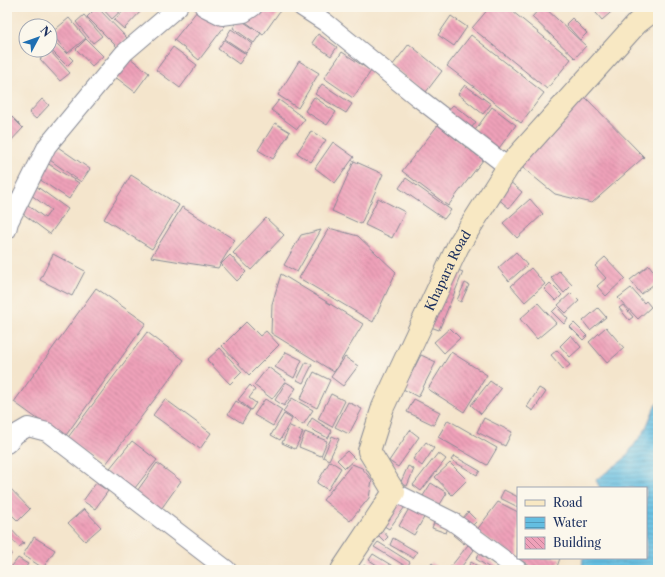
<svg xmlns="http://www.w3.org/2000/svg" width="665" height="577" font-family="'Libre Caslon Text',serif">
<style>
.water{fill:url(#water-rules);stroke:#4076a0}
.building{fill:url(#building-back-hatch)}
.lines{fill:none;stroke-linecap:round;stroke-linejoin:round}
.street-casing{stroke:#888a95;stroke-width:20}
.secondary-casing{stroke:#888a95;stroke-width:24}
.street{stroke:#fff;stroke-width:18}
.secondary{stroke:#f8e8c3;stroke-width:22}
.labels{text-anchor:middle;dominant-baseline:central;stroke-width:4;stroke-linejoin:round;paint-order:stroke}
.street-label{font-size:13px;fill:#1b2f5e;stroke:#fbf7ec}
</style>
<defs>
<pattern id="water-rules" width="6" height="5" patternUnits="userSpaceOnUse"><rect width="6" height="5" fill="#64bee1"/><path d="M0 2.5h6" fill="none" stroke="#529bba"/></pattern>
<pattern id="building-back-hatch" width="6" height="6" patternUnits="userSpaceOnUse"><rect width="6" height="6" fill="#efa1b9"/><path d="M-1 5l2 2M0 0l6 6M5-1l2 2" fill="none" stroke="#c1849a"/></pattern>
</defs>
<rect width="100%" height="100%" fill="#fbf7ec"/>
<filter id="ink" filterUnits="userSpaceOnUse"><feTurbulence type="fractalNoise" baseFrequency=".025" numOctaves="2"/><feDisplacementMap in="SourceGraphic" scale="8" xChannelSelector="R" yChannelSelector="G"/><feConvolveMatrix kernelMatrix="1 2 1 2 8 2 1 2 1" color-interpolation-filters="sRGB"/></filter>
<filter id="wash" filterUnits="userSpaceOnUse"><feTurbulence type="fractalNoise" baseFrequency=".012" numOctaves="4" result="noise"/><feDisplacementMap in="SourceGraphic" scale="16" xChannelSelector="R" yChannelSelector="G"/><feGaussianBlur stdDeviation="0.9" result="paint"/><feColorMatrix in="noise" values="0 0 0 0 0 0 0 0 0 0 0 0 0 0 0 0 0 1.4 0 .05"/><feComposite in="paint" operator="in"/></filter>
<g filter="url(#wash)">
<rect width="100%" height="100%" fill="#f4e5cc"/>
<path class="water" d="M658,403V570H582L583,558H646V488H600L596,480L624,459L645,430L656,404Z"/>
<g id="blocks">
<path class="building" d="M97,7L127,38L118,48L87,17Z
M101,7L113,8L125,7L112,19Z
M128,7H139L143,9L124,29L114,20Z
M258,7H280L282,8L263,35L242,19Z
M490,7H507L571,59L547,89L472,28Z
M541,7H544L586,46L575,58L532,17Z
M591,7H617L602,20Z
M197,11L227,23L199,60L174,40Z
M84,15L102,36L93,43L76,22Z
M451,16L467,27L454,46L438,35Z
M69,18L86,38L68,53L51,33Z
M572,18L587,33L580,40L566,24Z
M239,19L261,33L254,43L233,28Z
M231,29L253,44L246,53L225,39Z
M318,34L337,47L331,56L312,43Z
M471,35L544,93L521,123L447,66Z
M86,39L103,56L92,66L76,49Z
M224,40L246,54L239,64L218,49Z
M56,43L73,60L67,66L50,49Z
M409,44L442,71L426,92L392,66Z
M173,47L197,65L180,88L156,70Z
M50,51L70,73L60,81L40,59Z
M342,52L371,71L353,98L324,78Z
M125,54L149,73L135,92L110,73Z
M299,61L319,73L298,108L278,95Z
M322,84L352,104L346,113L315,94Z
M465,85L491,104L483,114L458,94Z
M583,95L644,157L592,203L555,194L517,163Z
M314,97L336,112L327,125L305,111Z
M42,99L49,105L36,119L29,113Z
M279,100L305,119L297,129L271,110Z
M453,105L476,122L468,132L445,114Z
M492,107L516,125L497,151L473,133Z
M7,112L23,128L7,145Z
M275,123L290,132L273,159L258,150Z
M438,125L483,160L448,206L402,171Z
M311,131L326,140L311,162L297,153Z
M333,142L354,157L335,183L315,168Z
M52,143L90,169L81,182L40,153Z
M39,158L79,183L69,199L30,173Z
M354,161L383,174L361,224L332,211Z
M131,175L179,205L152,249L104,219Z
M406,178L451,210L444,219L399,188Z
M509,181L522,192L509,208L496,197Z
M36,186L68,209L50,234L18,210L24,202L45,218L51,210L30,194Z
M378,198L405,212L392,238L365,225Z
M530,199L543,214L517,238L503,223Z
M182,207L235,240L218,268L151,257Z
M266,218L284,235L251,270L233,253Z
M329,228L358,236L396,272L373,322L299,278Z
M321,230L297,272L284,265L301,235Z
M516,252L527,265L509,281L498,268Z
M53,254L85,271L72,296L40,280Z
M230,255L246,272L237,281L221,264Z
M605,257L625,278L606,296L597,286L606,278L595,266Z
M649,265L658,277V281L641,294L630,280Z
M453,268L463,272L439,330L428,326Z
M531,268L545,284L525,302L511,286Z
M559,271L572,285L564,293L551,278Z
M281,274L363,324L334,372L271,333L272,304Z
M465,283L469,285L461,302L457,300Z
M550,283L562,295L556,301L544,289Z
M96,288L146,323L64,438L14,402Z
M631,288L644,303L646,301L651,307L638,319L618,298Z
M571,293L579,301L566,313L558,305Z
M538,303L556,323L537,339L520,319Z
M623,305L633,317L629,320L619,308Z
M557,307L568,319L564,324L552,312Z
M598,308L606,317L590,330L583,321Z
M246,322L260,336L266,331L279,345L249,375L222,346Z
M574,323L587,336L583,340L570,327Z
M606,327L624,348L607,363L589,342Z
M450,328L460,338L444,353L434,342Z
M147,332L184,360L103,468L66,440Z
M571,335L581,347L570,357L560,346Z
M220,348L242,372L230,384L207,360Z
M557,350L570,365L564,370L551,355Z
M286,352L302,360L294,378L275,367Z
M451,352L487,375L464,412L428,389Z
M421,355L436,362L418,397L403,389Z
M345,357L358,366L343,386L331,377Z
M306,362L312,365L303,383L297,380Z
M268,367L286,380L272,399L254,385Z
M314,372L330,380L317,408L300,399Z
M490,381L501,389L481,414L471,405Z
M286,382L296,388L284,406L275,400Z
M250,385L255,390L249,398L256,403L251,410L238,400Z
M539,388L546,392L533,411L527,407Z
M331,394L345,401L332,427L318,419Z
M292,398L313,410L303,425L283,412Z
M165,399L211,433L200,449L153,415Z
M265,399L282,410L273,426L254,415Z
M414,399L440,412L434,425L407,412Z
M236,401L250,410L242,423L228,414Z
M348,402L362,409L349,434L335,427Z
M284,414L292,419L280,440L271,435Z
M312,418L332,431L328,438L307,427Z
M484,418L512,432L505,446L477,432Z
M448,420L497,448L487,465L438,437Z
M290,426L303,432L295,449L282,443Z
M410,430L419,437L398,467L389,461Z
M305,432L327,441L321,456L299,447Z
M332,436L339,439L329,460L323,457Z
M132,441L157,460L131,493L106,473Z
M426,442L434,448L422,466L413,459Z
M347,451L355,459L345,468L337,460Z
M438,453L446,459L421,491L413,485Z
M454,456L480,471L477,475L451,460Z
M330,461L341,468L328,490L317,483Z
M157,463L181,481L159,512L135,494Z
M450,463L467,480L452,495L435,477Z
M352,464L362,468L372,480L369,498L350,521L323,500Z
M408,466L414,469L407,486L400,484Z
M96,483L108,491L95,509L83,501Z
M431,483L447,493L439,506L423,496Z
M7,485L30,509L18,521L7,510Z
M504,490L518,497V507L500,498Z
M398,498L407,504L389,529L381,524Z
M498,502L518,512V558H560L556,570H536L476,531Z
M411,505L426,514L414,535L399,526Z
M84,509L101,527L85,541L68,523Z
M468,512L477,521L471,527L462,519Z
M435,520L449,525L446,533L432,528Z
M7,525L24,543L19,547L7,534Z
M383,531L388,537L384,541L378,535Z
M457,531L468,540L464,544L453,535Z
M34,537L55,550L43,568L23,555Z
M393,538L417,552L413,558L390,545Z
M378,542L410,562L407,567L374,547Z
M468,545L474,550L459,570H448Z
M7,550L12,553L7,561Z
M373,554L399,570H385L369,560Z
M479,554L503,570H493L476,559Z
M18,558L28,564L24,570H9Z
M471,562L484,570H466Z
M432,563L440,570H426Z
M364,565L372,570H361Z"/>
</g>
</g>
<g filter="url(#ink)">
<use href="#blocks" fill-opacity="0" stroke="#888a95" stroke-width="1"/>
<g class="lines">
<g class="street-casing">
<path id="street" d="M204,7L222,16L244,13L253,7
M302,7L325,22L416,96L508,167
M7,230L9,222L47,146L124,53L178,7
M7,444L16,434L28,427L47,432L227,570
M394,492L452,521L518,570"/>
</g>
<g class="secondary-casing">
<g id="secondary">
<path id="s1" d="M342,570L394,492L369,451L383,407L458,246L508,167L637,23L658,7"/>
</g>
</g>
<use href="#street" class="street"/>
<use href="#secondary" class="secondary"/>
</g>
</g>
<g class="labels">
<g class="street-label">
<text stroke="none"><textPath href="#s1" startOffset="339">Khapara Road</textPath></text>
</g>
</g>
<rect width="665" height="577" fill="none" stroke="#fbf7ec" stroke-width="24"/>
<rect x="517" y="487" width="130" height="72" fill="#fbf7ec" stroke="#a1a7b3"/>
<rect x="525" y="500" width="20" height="6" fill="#f8e8c3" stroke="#a1a7b3"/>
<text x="553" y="507" font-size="12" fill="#1b2f5e">Road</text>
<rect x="525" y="517" width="20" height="12" fill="url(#water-rules)" stroke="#a1a7b3"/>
<text x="553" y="527" font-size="12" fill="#1b2f5e">Water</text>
<rect x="525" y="537" width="20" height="12" fill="url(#building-back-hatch)" stroke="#a1a7b3"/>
<text x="553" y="547" font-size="12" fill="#1b2f5e">Building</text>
<g transform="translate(38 38) rotate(49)"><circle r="19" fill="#fbf7ec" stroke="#a1a7b3"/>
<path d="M0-3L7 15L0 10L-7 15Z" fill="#1f6fb2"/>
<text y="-6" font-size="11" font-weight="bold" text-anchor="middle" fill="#1b2f5e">N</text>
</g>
</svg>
